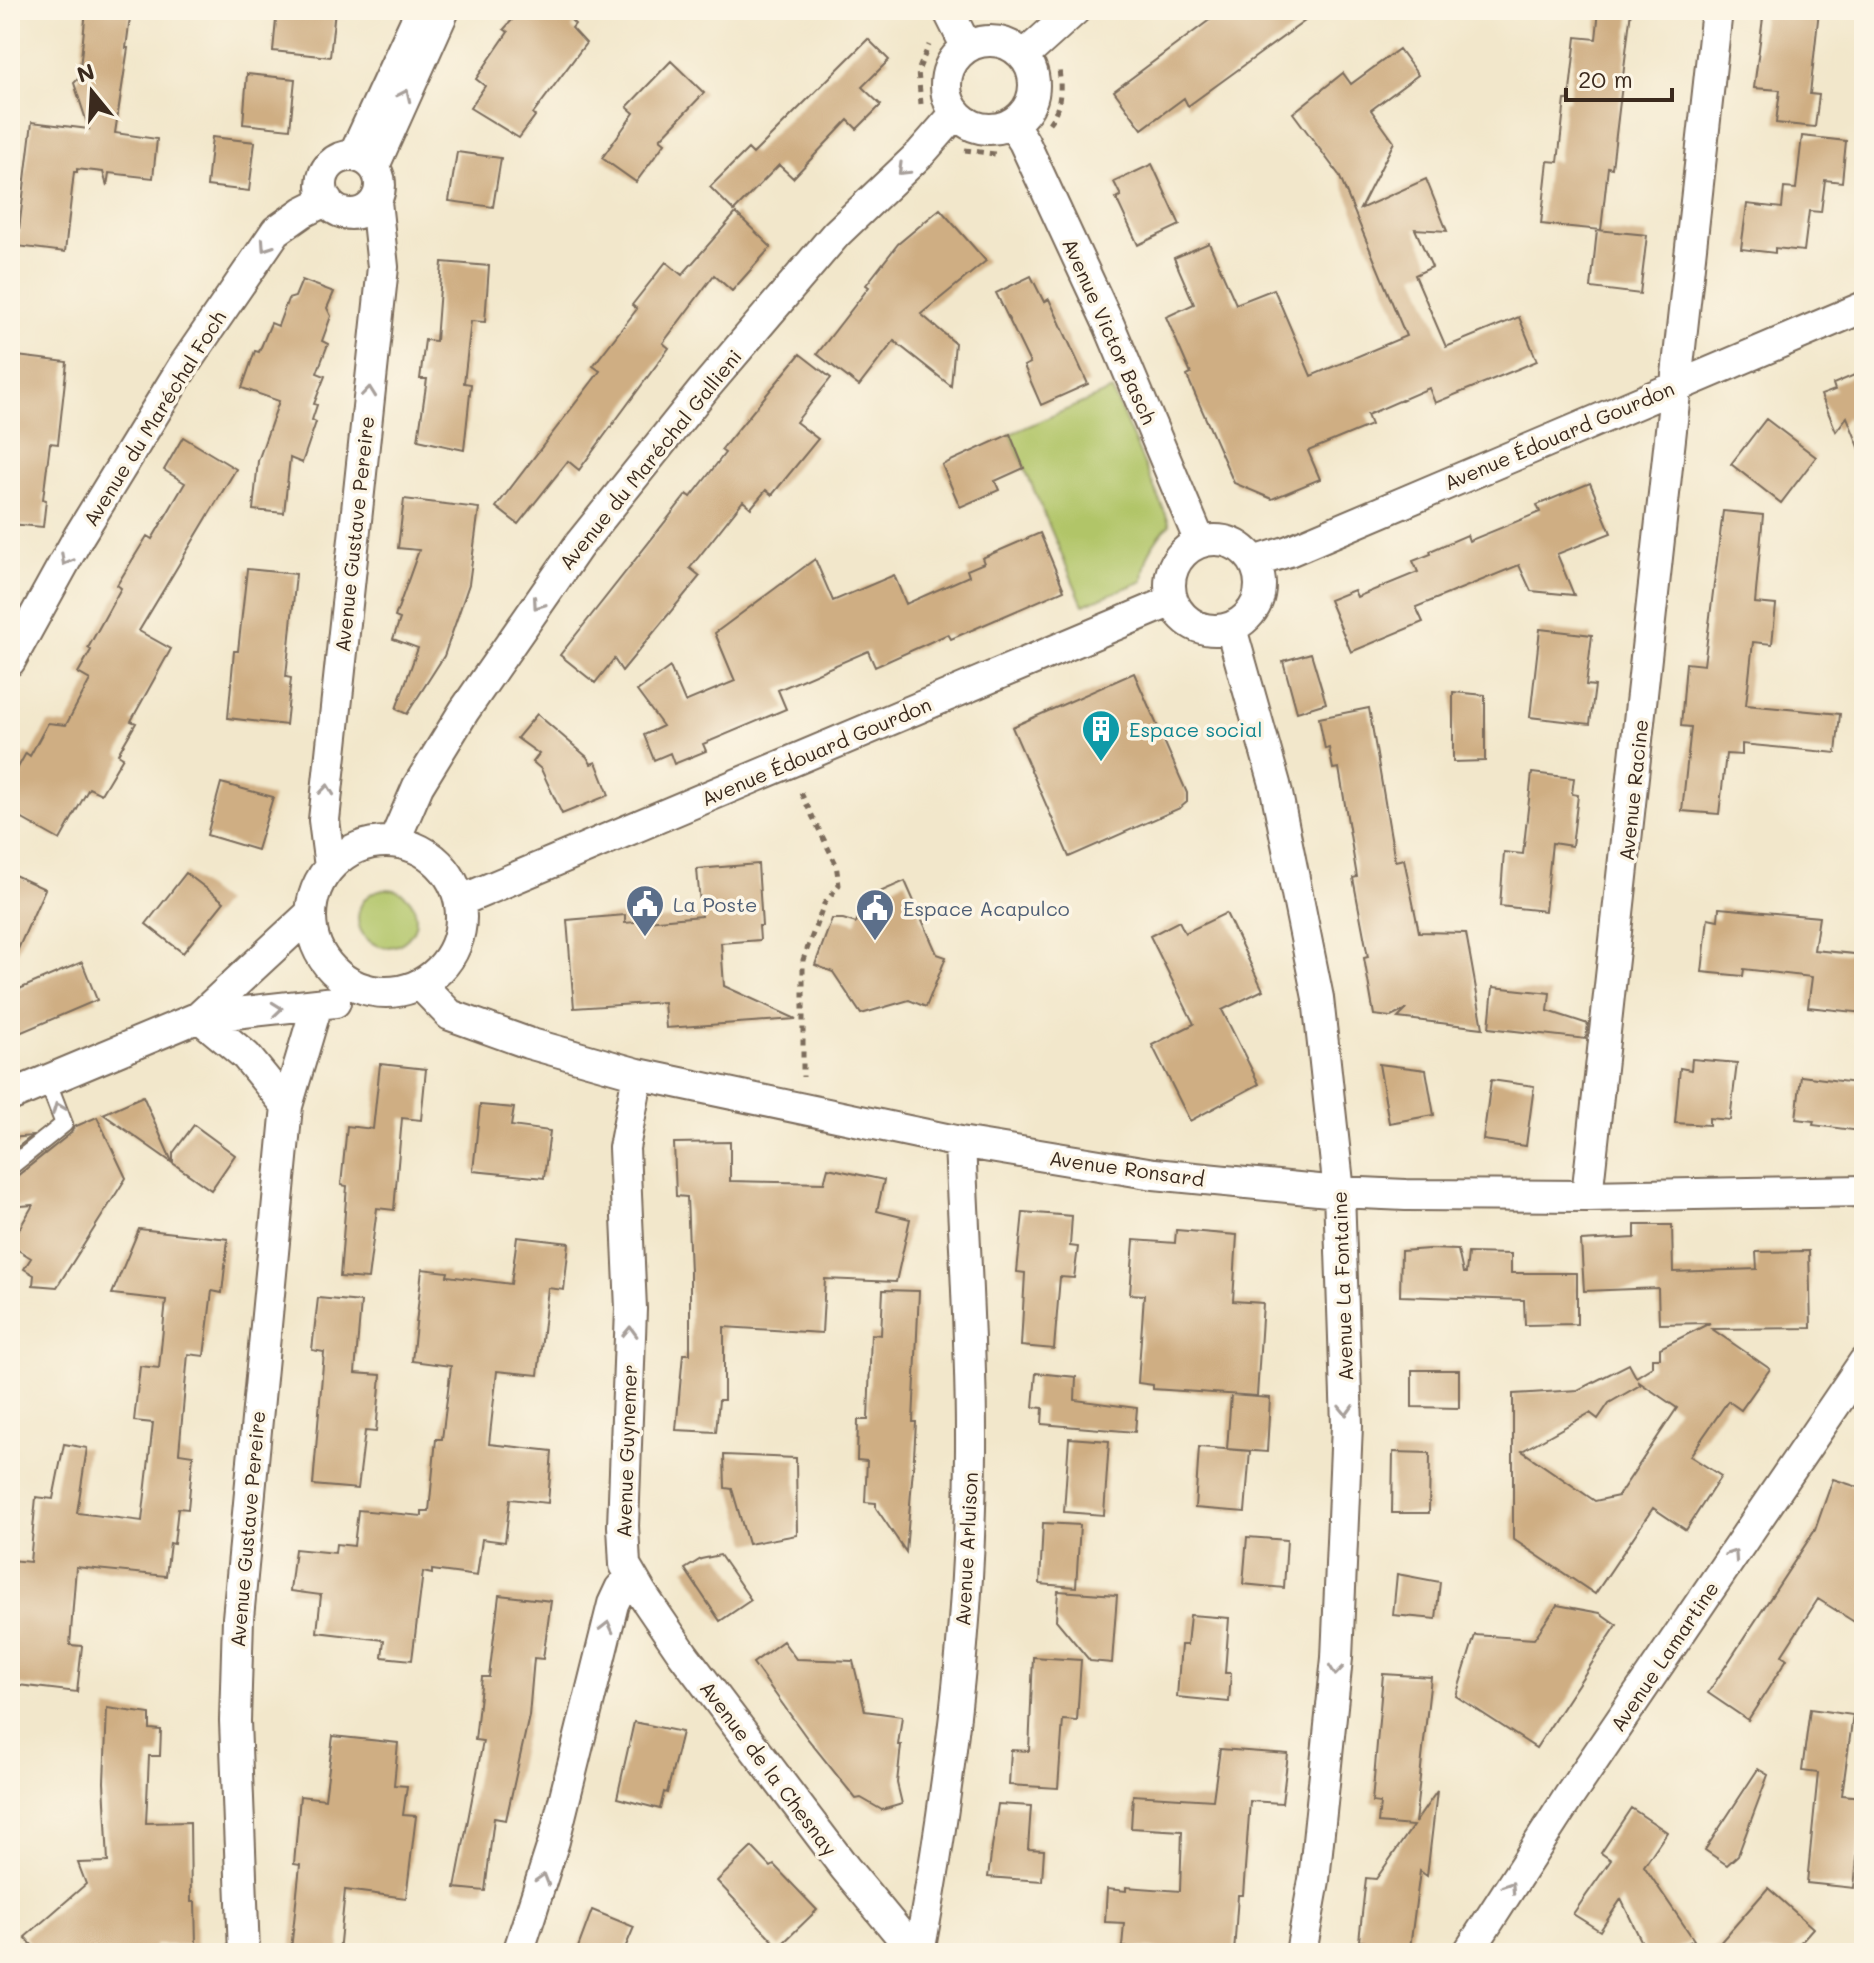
<svg xmlns="http://www.w3.org/2000/svg" width="1874" height="1963" font-family="Mali,sans-serif">
<style>
.green{fill:#b1c568;stroke:#767843;stroke-width:2}
.building{fill:#cfae83;fill-rule:evenodd}
.lines{fill:none;stroke-linecap:round;stroke-linejoin:round}
.lane-casing{stroke:#7b6c5b;stroke-width:20}
.street-casing{stroke:#7b6c5b;stroke-width:34}
.path{stroke:#7b6c5b;stroke-width:5;stroke-dasharray:6 6;stroke-linecap:butt}
.lane{stroke:#fff;stroke-width:16}
.street{stroke:#fff;stroke-width:30}
.oneway{stroke:#a79f9a}
.labels{text-anchor:middle;dominant-baseline:central;stroke-width:7;stroke-linejoin:round;paint-order:stroke}
.street-label{font-size:20px;fill:#3b2a1e;stroke:#fcf5e5}
.culture-label{font-size:20px;fill:#0d838f;stroke:#fcf5e5;text-anchor:start}
.service-label{font-size:20px;fill:#4e5e75;stroke:#fcf5e5;text-anchor:start}
</style>
<rect width="100%" height="100%" fill="#fcf5e5"/>
<filter id="ink" filterUnits="userSpaceOnUse"><feTurbulence type="fractalNoise" baseFrequency=".0125" numOctaves="2"/><feDisplacementMap in="SourceGraphic" scale="16" xChannelSelector="R" yChannelSelector="G"/><feConvolveMatrix kernelMatrix="1 2 1 2 8 2 1 2 1" color-interpolation-filters="sRGB"/></filter>
<filter id="wash" filterUnits="userSpaceOnUse"><feTurbulence type="fractalNoise" baseFrequency=".006" numOctaves="4" result="noise"/><feDisplacementMap in="SourceGraphic" scale="32" xChannelSelector="R" yChannelSelector="G"/><feGaussianBlur stdDeviation="1.8" result="paint"/><feColorMatrix in="noise" values="0 0 0 0 0 0 0 0 0 0 0 0 0 0 0 0 0 1.4 0 .05"/><feComposite in="paint" operator="in"/></filter>
<g filter="url(#wash)">
<rect width="100%" height="100%" fill="#f2e7cb"/>
<path class="green" d="M1112,390L1170,524C1153,540 1144,558 1143,581L1083,605L1010,434Z
M358 918a29 29 0 1 1 58 0a29 29 0 1 1-58 0Z"/>
<g id="blocks">
<path class="building" d="M86,10H131L126,48H128L115,133L157,139L153,178L109,173L107,186L103,172L77,169V172H74L65,252L17,246L32,122L89,129L74,83L79,78Z
M277,10H335L330,57L273,51Z
M521,10H561L575,24L572,28L586,43L533,114L535,116L519,138L470,108L485,86L476,79L508,32L504,29Z
M1223,10H1320L1188,106L1184,98L1142,129L1114,91Z
M1599,10H1631L1612,168L1608,167L1601,230L1541,224L1548,161L1558,162L1565,100H1569L1576,37L1596,39Z
M1764,10H1819L1810,94L1819,95L1815,127L1776,123L1780,90L1754,88Z
M868,39L889,60L862,87L881,105L857,129L848,120L793,178L779,165L734,211L710,187L748,149L753,154Z
M1399,49L1418,75L1371,110L1394,142L1360,209L1426,179L1447,231L1415,229L1432,267L1415,275L1446,347L1519,317L1537,361L1435,403L1429,388L1367,415L1371,425L1308,451L1320,479L1272,499L1234,483L1187,376L1191,374L1166,317L1194,304L1174,258L1209,243L1236,304L1274,289L1311,376L1406,336L1339,175L1293,113L1343,73L1351,84Z
M671,61L704,93L660,139L665,143L636,182L602,158L634,113L627,107Z
M247,74L295,79L290,129L243,124Z
M1802,136L1846,141L1842,182L1825,180L1821,212L1809,211L1804,251L1775,248V253L1741,249L1747,204L1782,208L1784,188L1796,189Z
M212,137L255,142L249,191L207,186Z
M457,152L501,158L493,207L449,201Z
M1152,164L1180,225L1138,245L1116,198L1121,196L1114,182Z
M940,209L986,261L921,314L955,343L951,386L894,341L859,386L817,354L869,287L866,285L898,244Z
M736,213L771,247L732,291L714,275L663,343L669,348L579,470L568,461L518,524L496,507L600,371L593,366L637,309L632,305L666,262L682,275Z
M1597,230L1647,235L1640,294L1591,288Z
M442,262L489,266L485,322L471,321L464,383L471,384L464,450L418,440L427,379H420L425,340L436,341Z
M1031,276L1044,302L1049,299L1088,384L1041,405L1024,366L1030,363L996,293Z
M302,280L334,292L327,308L331,316L322,341L328,344L317,373L325,376L314,404L317,405L312,420L316,422L302,463L290,458L284,513L253,510L258,461L279,401L242,388L255,351L259,352L271,323L278,326L288,299L295,297Z
M800,354L831,378L796,422L818,439L772,495L766,490L751,508L743,501L690,568L700,576L622,671L614,659L595,683L560,655L687,494L691,497L709,474L725,453L721,450Z
M17,356L67,362L58,444L50,443L43,499L46,500L43,527L10,524V416Z
M1864,371V457H1863L1847,417L1836,431L1821,395L1835,390L1833,384Z
M1766,419L1816,457L1781,503L1731,464Z
M1010,434L1024,468L995,481L999,490L960,507L942,465Z
M183,437L236,469L139,631L171,649L131,721L136,723L118,754L123,757L101,794L89,788L60,840L10,812V782L26,753L30,756L48,723L66,725L90,680L78,673L91,650L88,648L121,588L117,585L147,536L152,539L185,483L164,470Z
M1590,483L1611,533L1557,554L1574,595L1531,591L1519,565L1416,607L1423,622L1351,652L1329,600L1354,590L1357,597L1418,572L1413,561L1431,554L1430,551L1467,535L1469,541L1540,512L1537,505Z
M404,499L479,508L469,584L444,656L407,714L396,709L418,648L393,639L400,619L395,617L419,550L398,548Z
M1723,511L1763,515L1755,603L1776,605L1772,644L1753,642L1746,705L1840,714L1836,753L1742,744V755L1726,754L1719,814L1682,811L1691,727L1681,726L1686,663L1704,665Z
M1040,533L1064,590L951,639L948,634L875,667L868,651L778,690L786,709L703,744L706,751L674,764L670,753L654,760L644,735L663,726L637,691L670,667L685,702L735,681L715,633L815,559L833,601L894,575L906,604L969,576L967,570L984,563L982,558Z
M247,569L296,574L286,677L291,678L286,725L228,718L234,651H238Z
M1540,629L1592,635L1586,685L1595,686L1590,724L1530,717Z
M1311,653L1326,703L1297,712L1283,661Z
M1134,673L1187,793V802L1180,808L1069,857L1012,727Z
M1453,692L1485,695V761L1453,762Z
M1369,708L1395,861L1404,859L1419,932L1466,933L1483,1028L1398,1018L1407,1009L1391,1017L1374,1015L1364,958L1368,957L1353,878L1357,877L1339,768L1333,769L1329,748L1325,749L1319,718Z
M537,714L587,757L591,764L596,762L609,795L562,814L541,769L533,762L539,754L517,738Z
M1532,773L1574,778L1572,794L1578,795L1572,846L1552,843L1545,911L1500,906L1504,852L1523,854Z
M221,783L273,797L257,850L207,835Z
M758,864L762,926H759L760,940L721,943L724,986L796,1019L666,1028L664,1002L574,1008L567,920L625,915V923L701,916L697,869Z
M10,873L45,889L10,967Z
M186,873L224,902L183,953L146,924Z
M905,881L937,954L946,957L926,1007L909,1000L861,1014L833,972L815,965L832,919H843L856,923L866,898Z
M1719,908L1819,917L1814,950L1864,955V1013L1808,1007L1812,977L1744,969L1743,976L1702,972L1708,918L1718,920Z
M1226,913L1263,990L1222,1010L1259,1084L1190,1121L1152,1045L1194,1024L1150,936L1179,921L1185,933Z
M82,962L97,1000L10,1037V993Z
M1493,987L1550,993L1548,1011L1588,1024L1586,1039L1489,1028Z
M1692,1059L1737,1063L1730,1120L1709,1118V1125L1675,1123L1680,1068L1691,1070Z
M380,1064L426,1069L421,1120L402,1118L394,1210L377,1208L368,1279L340,1277L347,1186L341,1185L347,1126L373,1129Z
M1379,1064L1426,1070L1434,1115L1389,1123Z
M1801,1076L1864,1084L1860,1131L1813,1125L1814,1121L1796,1119Z
M1491,1080L1534,1086L1526,1146L1483,1140Z
M143,1096L173,1164V1153L194,1125L235,1155L211,1190L103,1114Z
M480,1105L514,1108L511,1126L550,1131L544,1178L473,1171Z
M97,1117L126,1178L57,1287L33,1285L34,1275L24,1269L31,1258L10,1245L33,1205L10,1207V1178L17,1176L71,1133L74,1127Z
M32,1136L10,1153V1138Z
M730,1142V1181L824,1183L828,1168L884,1180L877,1211L910,1219L896,1282L825,1279L822,1333L724,1327V1400H719L716,1432L676,1430L683,1354H690V1272L687,1197L676,1196L674,1143Z
M1023,1212L1072,1216L1070,1246L1078,1247L1074,1278L1060,1277L1054,1349L1021,1346L1025,1273L1017,1272Z
M1635,1225H1672L1673,1272L1757,1269L1756,1252L1809,1251L1811,1328L1712,1329L1770,1369L1741,1410L1728,1401L1690,1456L1721,1476L1686,1530L1653,1508L1595,1594L1513,1539V1394L1578,1390L1629,1364L1636,1377L1652,1367V1358H1660V1348L1710,1323L1659,1324L1658,1288L1584,1291L1581,1241L1635,1238ZM1639,1382L1677,1408L1618,1496L1595,1501L1522,1451L1590,1413L1598,1419L1609,1403L1640,1385Z
M139,1229L228,1239L222,1293L212,1291L204,1356L188,1354L179,1453L193,1455L188,1509L178,1508L174,1544L170,1543L166,1576L76,1567L70,1645L82,1646L77,1692L10,1684V1560L30,1562L36,1497L53,1499L64,1444L87,1448L77,1513L142,1521L153,1423L134,1421L140,1366L159,1368L166,1300L112,1294Z
M1176,1230L1237,1235L1233,1301L1263,1303L1257,1396L1153,1389V1385L1138,1383L1144,1295L1130,1294L1134,1240L1175,1243Z
M517,1237L569,1243L564,1290L548,1288L538,1375L497,1371L489,1444L552,1451L548,1503L510,1499L505,1542L482,1539L477,1576L432,1570V1574L423,1572L412,1660L382,1657L384,1640L317,1632L321,1595L290,1591L295,1549L335,1553L336,1544L354,1546L358,1510L422,1516V1511H429L436,1439H442L451,1366L412,1361L422,1269L448,1272L447,1276L511,1284Z
M1429,1249L1458,1250L1463,1273H1466L1468,1253L1511,1254V1273H1577V1324L1525,1325L1524,1300L1400,1296L1401,1251Z
M883,1290L919,1291L913,1422H916L914,1456L906,1552L876,1508V1503L865,1502L867,1461L857,1460L858,1420H868L871,1334L881,1335Z
M318,1298L361,1302L355,1373L381,1375L376,1432L365,1431L358,1489L313,1485L324,1352L312,1350Z
M1412,1370H1459V1408L1412,1407Z
M1036,1373L1076,1377L1075,1400L1137,1408L1135,1432L1042,1424L1043,1408L1033,1407Z
M1231,1395L1270,1398L1267,1452L1227,1449Z
M1069,1438L1109,1441L1104,1515L1064,1512Z
M1199,1447L1250,1451L1245,1512L1195,1508Z
M1393,1452L1430,1453L1429,1513H1392Z
M724,1455L796,1458L797,1535L748,1544L732,1489L725,1488Z
M1833,1479L1864,1489V1628L1818,1599L1782,1655L1787,1659L1748,1720L1708,1693L1815,1530Z
M1043,1523L1080,1525L1076,1587L1040,1584Z
M1247,1537L1287,1540L1284,1588L1243,1584Z
M720,1555L751,1600L720,1621L685,1569L701,1559Z
M1397,1574L1440,1582L1436,1619L1393,1615Z
M1058,1591L1117,1595L1112,1663L1090,1661L1056,1620Z
M499,1595L551,1601L543,1659L534,1658L529,1716L506,1820L494,1818L485,1891L455,1888L483,1741L475,1740L482,1677H489Z
M1557,1605L1600,1613L1617,1625L1536,1748L1456,1696L1475,1635L1534,1639Z
M1190,1615L1229,1618L1225,1673H1231L1229,1702L1177,1697L1181,1645H1187Z
M783,1641L796,1659L853,1661L865,1711L902,1716L898,1745H901L897,1783L902,1804L882,1810L861,1798L856,1799L807,1738L753,1663Z
M1033,1657L1081,1660L1077,1721L1063,1720L1058,1788L1009,1785L1011,1750L1029,1751Z
M1383,1674L1431,1677L1415,1823L1437,1791L1427,1876L1420,1871L1410,1948L1359,1941L1366,1878L1376,1879L1413,1826L1378,1823L1380,1803L1372,1802Z
M107,1708L150,1714V1729L161,1730L160,1756H149L146,1823L190,1822L191,1902H195L196,1945H155V1953H39L25,1937L86,1884L78,1863L108,1862L104,1782Z
M1810,1709L1853,1715L1842,1795L1863,1797L1854,1888L1807,1883L1818,1773L1802,1771Z
M634,1722L682,1732L667,1793L664,1792L660,1809L617,1798Z
M333,1736L398,1743L394,1785L407,1786L403,1815L416,1816L406,1898L345,1890L339,1953H299L291,1950L300,1865L294,1864L300,1796L325,1799Z
M1220,1749L1288,1754L1282,1803L1250,1801L1243,1895H1238L1234,1953L1122,1947L1124,1923L1105,1922L1107,1889L1126,1891V1887L1180,1891L1182,1831L1131,1828L1133,1795L1213,1800Z
M1758,1769L1768,1775L1738,1855L1727,1865L1705,1850Z
M998,1804L1031,1806L1028,1849L1044,1850L1042,1881L988,1877Z
M1631,1808L1667,1832L1644,1866L1694,1940L1666,1953H1647L1621,1899L1600,1931L1573,1914L1611,1860L1601,1853Z
M752,1847L771,1867L774,1865L817,1910L779,1947L717,1881Z
M1768,1888L1813,1928L1791,1953H1711Z
M592,1910L634,1927L623,1953H576Z"/>
</g>
</g>
<g filter="url(#ink)">
<use href="#blocks" fill-opacity="0" stroke="#7b6c5b" stroke-width="2"/>
<g class="lines">
<g class="lane-casing">
<path id="lane" d="M10,1167L64,1124L47,1080"/>
</g>
<g class="street-casing">
<path id="street" d="M948,10L966,46
M946 85a44 44 0 1 1 88 0a44 44 0 1 1-88 0Z
M1024,56L1075,10
M1012,123L1024,142L1109,325L1200,542
M354,155L421,10
M322 185a29 29 0 1 1 58 0a29 29 0 1 1-58 0Z
M374,166L444,10
M1170 585a45 45 0 1 1 90 0a45 45 0 1 1-90 0Z
M1254,562L1289,551L1864,307
M1231,628L1275,784L1318,998L1339,1192L1347,1425L1337,1658L1314,1880L1301,1953
M10,661L79,536L182,368L276,231L303,212L327,200
M394,842L418,786L464,711L579,545L704,389L836,234L921,153L956,113
M311 917a75 75 0 1 1 150 0a75 75 0 1 1-150 0Z
M330,867L324,820L383,267L376,201
M460,901L1172,601
M420,984L450,1015L528,1043L638,1074L960,1142L1154,1174L1339,1192L1406,1195L1587,1196L1864,1191
M199,1017L311,913
M199,1017L246,1056L287,1106
M638,1074L624,1148L631,1309L623,1526L625,1565L642,1594L683,1654L845,1868L915,1953
M10,1096L199,1017L335,1002
M1587,1196L1717,10
M244,1953L235,1721L238,1618L287,1106L317,1005
M518,1953L554,1841L613,1604L620,1589L631,1577
M919,1953C951,1782 972,1608 971,1434C971,1337 964,1239 960,1142
M1468,1953L1570,1795L1864,1362"/>
</g>
<path class="path" d="M984,11L1017,17
M921,104L918,71L929,45
M1049,123C1062,107 1061,88 1059,68
M965,150L995,154
M801,793L836,864L839,885L824,904L803,960V1077"/>
<use href="#lane" class="lane"/>
<use href="#street" class="street"/>
</g>
<defs><path id="oneway-chevron" d="M-2-3.5L2.5 0L-2 3.5" fill="none" stroke-width="1.6" stroke-linecap="round" stroke-linejoin="round" transform="scale(2)"/></defs>
<g class="oneway">
<use href="#oneway-chevron" transform="translate(405 95) rotate(-65)"/>
<use href="#oneway-chevron" transform="translate(903 170) rotate(136)"/>
<use href="#oneway-chevron" transform="translate(266 246) rotate(124)"/>
<use href="#oneway-chevron" transform="translate(369 392) rotate(-84)"/>
<use href="#oneway-chevron" transform="translate(66 560) rotate(119)"/>
<use href="#oneway-chevron" transform="translate(538 604) rotate(125)"/>
<use href="#oneway-chevron" transform="translate(327 790) rotate(-84)"/>
<use href="#oneway-chevron" transform="translate(277 1009) rotate(-6)"/>
<use href="#oneway-chevron" transform="translate(58 1108) rotate(-111)"/>
<use href="#oneway-chevron" transform="translate(630 1332) rotate(-88)"/>
<use href="#oneway-chevron" transform="translate(1346 1410) rotate(88)"/>
<use href="#oneway-chevron" transform="translate(1733 1555) rotate(-56)"/>
<use href="#oneway-chevron" transform="translate(607 1627) rotate(-76)"/>
<use href="#oneway-chevron" transform="translate(1336 1670) rotate(96)"/>
<use href="#oneway-chevron" transform="translate(543 1879) rotate(-73)"/>
<use href="#oneway-chevron" transform="translate(1510 1887) rotate(-57)"/>
</g>
</g>
<defs>
<g id="building-pin" transform="scale(2)"><path d="M0 17L-7.5 6A9.5 9.5 0 1 1 7.5 6Z" fill="#0f9aa8" stroke="#fcf5e5"/><path d="M-4-6H4V6H1V3H-1V6H-4ZM-2.5-4.3h1.7v1.8h-1.7ZM.8-4.3h1.7v1.8H.8ZM-2.5-1h1.7V.8h-1.7ZM.8-1h1.7V.8H.8Z" fill="#fff"/></g>
<g id="civic-pin" transform="scale(2)"><path d="M0 17L-7.5 6A9.5 9.5 0 1 1 7.5 6Z" fill="#5c6f8a" stroke="#fcf5e5"/><path d="M-.6-6.5H3V-4.5H.6V-3L4-1V1h2V6H-6V1h2V-1L-.6-3ZM-1.2 2.5V6h2.4V2.5Z" fill="#fff"/></g>
</defs>
<g fill-rule="evenodd">
<use href="#building-pin" x="1101" y="729"/>
<use href="#civic-pin" x="645" y="904"/>
<use href="#civic-pin" x="875" y="908"/>
</g>
<g class="labels">
<g class="street-label">
<text transform="translate(1110 331) rotate(66)">Avenue Victor Basch</text>
<text transform="translate(154 418) rotate(-58)">Avenue du Maréchal Foch</text>
<text transform="translate(1559 435) rotate(-23)">Avenue Édouard Gourdon</text>
<text transform="translate(650 459) rotate(-51)">Avenue du Maréchal Gallieni</text>
<text transform="translate(354 534) rotate(-84)">Avenue Gustave Pereire</text>
<text transform="translate(816 751) rotate(-23)">Avenue Édouard Gourdon</text>
<text transform="translate(1633 790) rotate(-84)">Avenue Racine</text>
<text transform="translate(1127 1168) rotate(8)">Avenue Ronsard</text>
<text transform="translate(1342 1286) rotate(-92)">Avenue La Fontaine</text>
<text transform="translate(626 1451) rotate(-88)">Avenue Guynemer</text>
<text transform="translate(247 1529) rotate(-85)">Avenue Gustave Pereire</text>
<text transform="translate(966 1549) rotate(-87)">Avenue Arluison</text>
<text transform="translate(1664 1656) rotate(-56)">Avenue Lamartine</text>
<text transform="translate(769 1768) rotate(53)">Avenue de la Chesnay</text>
</g>
<g class="culture-label">
<text x="1129" y="729">Espace social</text>
</g>
<g class="service-label">
<text x="673" y="904">La Poste</text>
<text x="903" y="908">Espace Acapulco</text>
</g>
</g>
<rect width="1874" height="1963" fill="none" stroke="#fcf5e5" stroke-width="40"/>
<g transform="translate(92 92) rotate(342)" stroke="#fcf5e5" stroke-width="6" paint-order="stroke">
<path d="M0-6L14 30L0 20L-14 30Z" fill="#3b2a1e"/>
<text y="-12" font-size="22" font-weight="bold" text-anchor="middle" fill="#3b2a1e">N</text>
</g>
<path d="M1566 88v12h106v-12" fill="none" stroke="#3b2a1e" stroke-width="4"/>
<text x="1578" y="88" font-size="24" fill="#3b2a1e" stroke="#fcf5e5" stroke-width="6" paint-order="stroke">20 m</text>
</svg>
